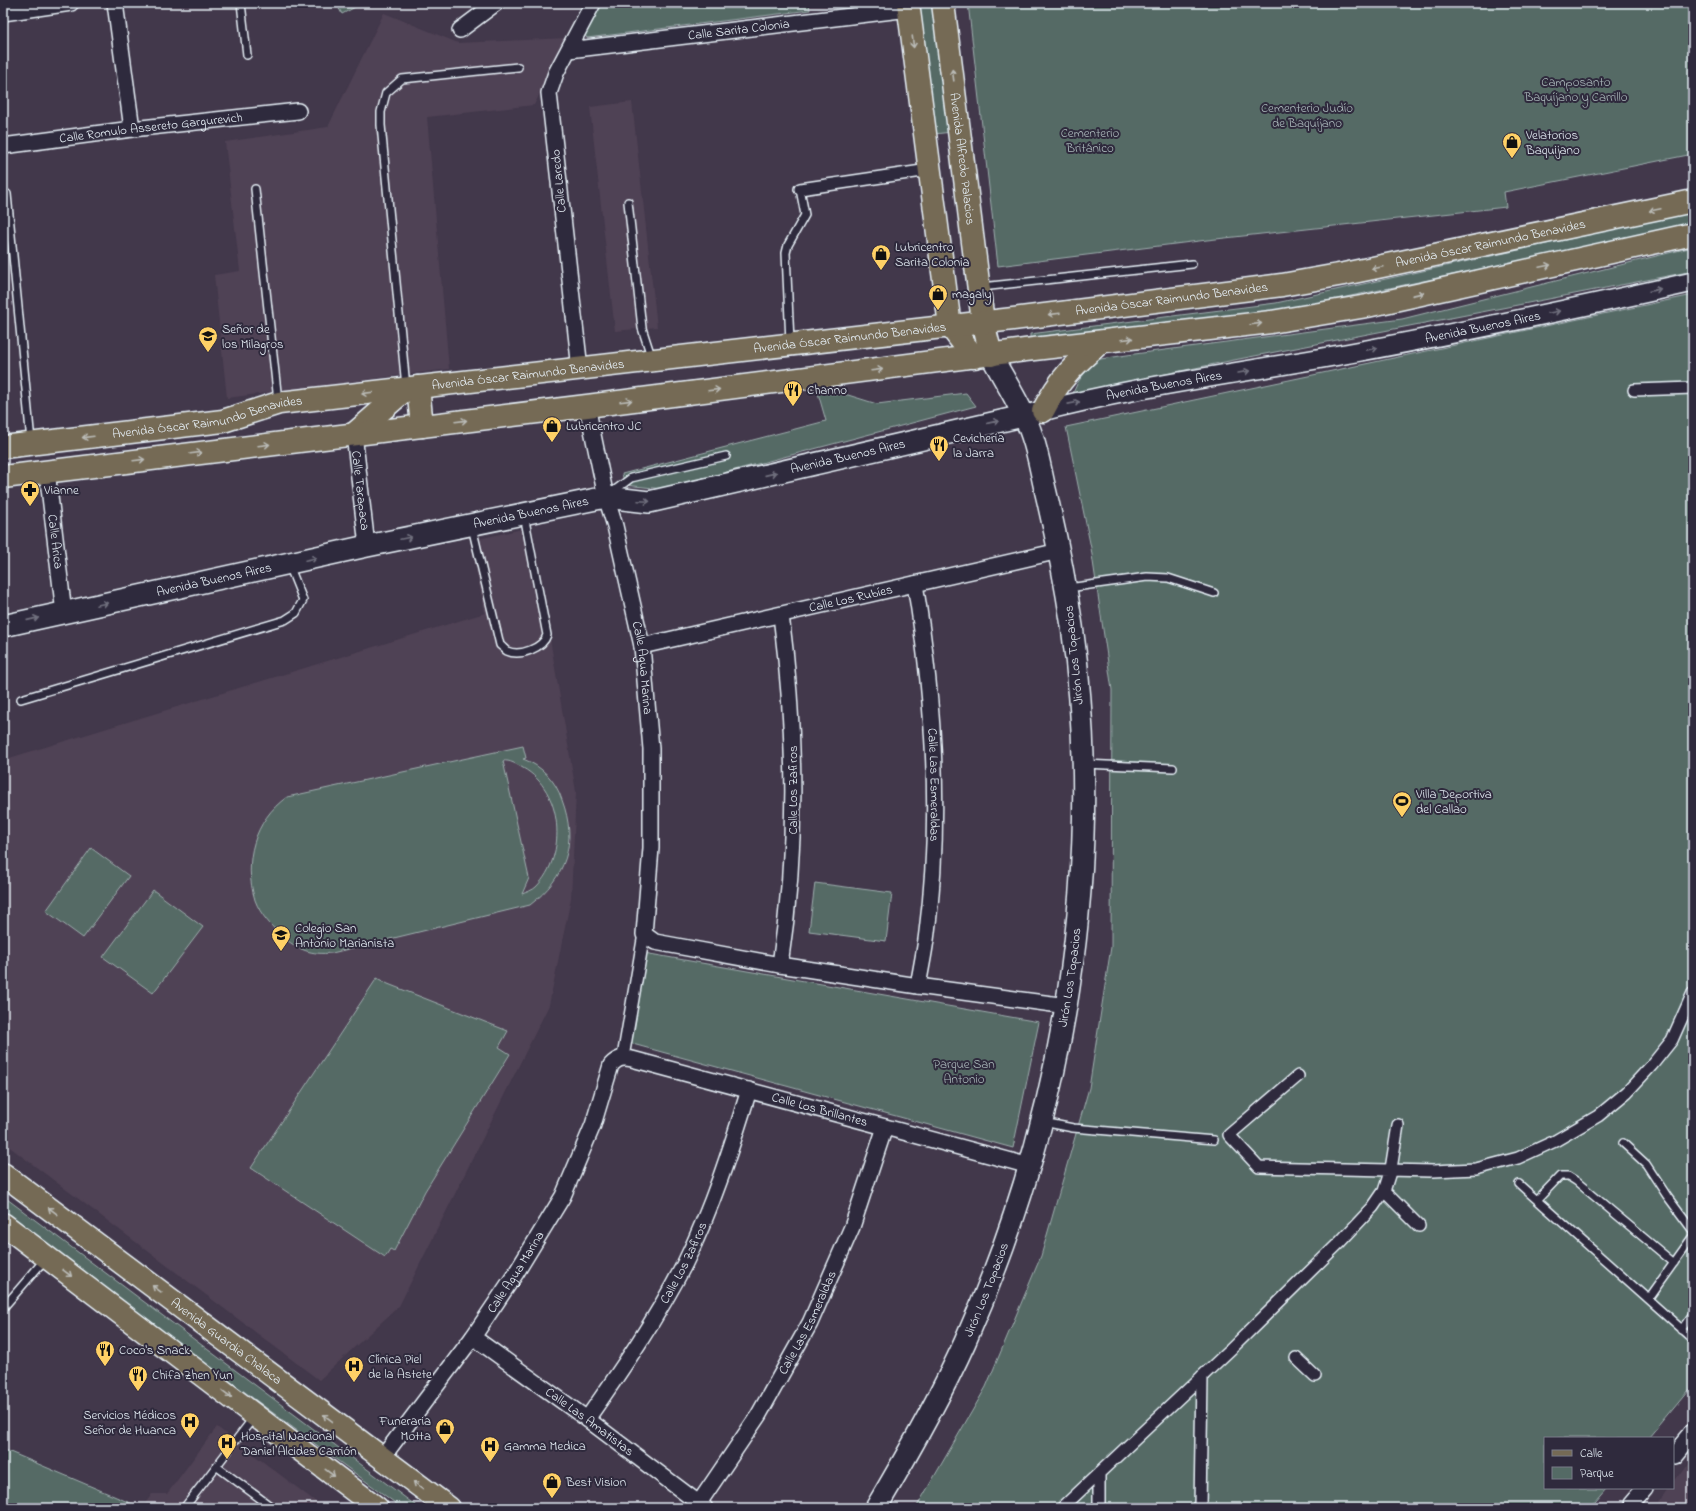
<svg xmlns="http://www.w3.org/2000/svg" width="1696" height="1511" font-family="'Indie Flower',sans-serif">
<style>
.built{fill:#504255}
.green{fill:#546a65;stroke:#9eaeae;fill-rule:evenodd}
.lines{fill:none;stroke-linecap:round;stroke-linejoin:round}
.service-casing{stroke:#e8f1f8;stroke-width:10}
.pedestrian-casing{stroke:#e8f1f8;stroke-width:14}
.minor-casing{stroke:#e8f1f8;stroke-width:18}
.tertiary-casing{stroke:#e8f1f8;stroke-width:22}
.secondary-casing{stroke:#e8f1f8;stroke-width:24}
.primary-casing{stroke:#e8f1f8;stroke-width:25}
.service{stroke:#2f2a3d;stroke-width:7}
.pedestrian{stroke:#2f2a3d;stroke-width:11}
.minor{stroke:#2f2a3d;stroke-width:15}
.tertiary{stroke:#2f2a3d;stroke-width:19}
.secondary{stroke:#2f2a3d;stroke-width:21}
.primary{stroke:#756a55;stroke-width:22}
.oneway{stroke:#babbb7}
.oneway2{stroke:#70707e}
.labels{text-anchor:middle;dominant-baseline:central;stroke-width:4;stroke-linejoin:round;paint-order:stroke}
.street-label{font-size:13px;fill:#e8f1f8;stroke:#2f2a3d}
.park-label{font-size:13px;fill:#adbbbd;stroke:#2f2a3d}
.poi-label{font-size:13px;fill:#e8f1f8;stroke:#2f2a3d;text-anchor:start}
</style>
<rect width="100%" height="100%" fill="#42384b"/>
<filter id="ink" filterUnits="userSpaceOnUse"><feTurbulence type="fractalNoise" baseFrequency=".025" numOctaves="2"/><feDisplacementMap in="SourceGraphic" scale="8" xChannelSelector="R" yChannelSelector="G"/><feConvolveMatrix kernelMatrix="1 2 1 2 8 2 1 2 1" color-interpolation-filters="sRGB"/></filter>
<g filter="url(#ink)">
<path class="built" d="M384,13L458,43L568,38L534,105L427,117L449,369L227,398L214,275L240,271L225,142L328,127Z
M632,102L657,327L615,331L590,107Z
M531,527L576,792L571,898L549,1005L399,1306L319,1380L3,1142V760L485,613L470,541Z
M217,1427L324,1508H142L152,1494H167Z
M1693,1454V1508H1667L1659,1502L1669,1488H1673V1482Z"/>
<path class="green" d="M336,3H363L342,14Z
M596,3H674L683,8L686,3H809L810,10L587,38L584,34Z
M919,3H936L952,132L934,134Z
M968,3H1693V154L1504,192L1506,207L1207,240L998,266Z
M1693,212V225L1288,309L1030,341V334L1276,303Z
M1693,247V271L1234,360L1073,393L1078,382L1094,360L1127,355L1402,319Z
M1693,295V1385L1649,1438H1545V1488H1606L1589,1508H916L986,1387L1041,1256L1089,1088L1111,947L1112,690L1091,548L1066,427Z
M818,393L848,395L877,404L966,393L976,406L663,489L625,485L622,474L826,421Z
M523,746L526,758L523,759C542,766 556,781 562,800C578,843 566,877 530,905L332,953C311,955 298,950 282,936C271,926 260,914 255,900C243,862 254,820 287,797ZM503,761C510,760 516,764 523,768C563,790 568,855 536,887C533,890 527,892 522,894L529,878Z
M91,848L129,876L83,938L46,911Z
M815,883L892,893L886,941L809,931Z
M153,890L203,927L153,993L103,957Z
M644,953L1039,1022L1013,1148L629,1043Z
M377,978L388,984L508,1031L499,1047L510,1054L425,1191L394,1251L390,1249L385,1257L251,1168Z
M3,1196L419,1508H402L59,1255L3,1211Z
M3,1449L142,1508H3Z"/>
<g class="lines">
<g class="service-casing">
<path id="service" d="M241,3L247,55
M255,189L278,401
M7,194L31,441
M628,202L642,328L652,359
M981,287L1192,264
M790,342L786,253L788,245L805,215L800,189
M406,387L381,125V112L386,93L402,79L518,67
M611,493L631,478L726,456
M472,527L500,645C503,647 505,650 507,651C520,657 543,648 547,635L524,515
M1068,588L1147,577L1168,578L1214,593
M21,699L285,620L296,613L303,600L289,565
M1084,764L1173,768
M1043,1122L1073,1128L1214,1140
M1623,1143L1646,1164L1667,1196L1693,1231
M1519,1184L1693,1339
M1537,1200L1560,1176H1568L1576,1181L1674,1263
M1648,1299L1693,1236
M3,1308L46,1258
M1682,1330L1693,1315
M237,1439L254,1417
M216,1466L273,1508
M184,1508L228,1451"/>
</g>
<g class="pedestrian-casing">
<path id="pedestrian" d="M800,189L929,170
M1634,390L1693,388
M623,1057L644,934
M1298,1076L1229,1135L1259,1167L1433,1171L1476,1169L1518,1158L1555,1141L1598,1116L1627,1092L1652,1065L1672,1040L1693,993
M1384,1191L1419,1226
M1296,1358L1315,1376
M1062,1508L1231,1349L1340,1242L1373,1207L1384,1191L1391,1169L1398,1125
M1099,1508V1473
M1200,1508L1202,1376"/>
</g>
<g class="minor-casing">
<g id="minor">
<path d="M115,3L132,129"/>
<path d="M3,13L71,3"/>
<path d="M460,30L496,3"/>
<path id="s1" d="M569,50L909,9"/>
<path id="s2" d="M3,146L132,129L298,111"/>
<path d="M580,369L549,93L556,73L593,3"/>
<path id="s3" d="M587,406L606,497L615,526L642,646L651,749V848L644,934L655,942L780,965L918,986L1067,1006"/>
<path id="s4" d="M354,434L367,546"/>
<path id="s5" d="M47,471L64,613"/>
<path id="s6" d="M915,584C934,699 942,816 927,932C925,950 921,968 918,986"/>
<path id="s7" d="M642,646L1059,551"/>
<path d="M780,965C798,846 796,733 781,615"/>
<path id="s8" d="M473,1337L587,1419L705,1508"/>
<path id="s9" d="M587,1419C622,1369 657,1318 685,1263C712,1208 731,1149 749,1090"/>
<path d="M1673,1455L1693,1431"/>
<path id="s10" d="M382,1458L473,1337L516,1273L563,1196L593,1125L611,1065C618,1058 622,1057 632,1059L1030,1166"/>
<path id="s11" d="M699,1503L758,1416L810,1323L852,1227L885,1127"/>
<path d="M1628,1508L1645,1488"/>
</g>
</g>
<g class="tertiary-casing">
<g id="tertiary">
<path id="s12" d="M1034,413C1139,385 1249,372 1356,352C1469,331 1581,307 1693,282"/>
</g>
</g>
<g class="secondary-casing">
<g id="secondary">
<path id="s13" d="M3,626L367,546L606,497L649,502L1023,416"/>
<path id="s14" d="M876,1508C908,1454 939,1400 965,1342C1064,1119 1106,869 1072,626C1065,580 1056,535 1045,489C1041,472 1038,453 1032,436C1024,410 1004,380 991,355"/>
</g>
</g>
<g class="primary-casing">
<g id="primary">
<path d="M908,3L950,326L974,357"/>
<path id="s15" d="M943,3L983,322L991,355"/>
<path d="M418,387L422,426"/>
<path d="M1043,411C1060,378 1074,365 1101,342"/>
<path d="M354,434L406,389"/>
<path id="s16" d="M3,447L223,421L279,403L1013,319L1282,285L1344,274L1693,201"/>
<path d="M3,477L587,406L1025,350L1271,322L1367,306L1693,234"/>
<path id="s17" d="M3,1174L449,1508"/>
<path d="M3,1224L377,1508"/>
</g>
</g>
<use href="#service" class="service"/>
<use href="#pedestrian" class="pedestrian"/>
<use href="#minor" class="minor"/>
<use href="#tertiary" class="tertiary"/>
<use href="#secondary" class="secondary"/>
<use href="#primary" class="primary"/>
</g>
<defs><path id="oneway-shaft" d="M-6 0H5M1.5-3L5.5 0L1.5 3" fill="none" stroke-width="1.6" stroke-linecap="round" stroke-linejoin="round"/></defs>
<g class="oneway">
<use href="#oneway-shaft" transform="translate(913 42) rotate(83)"/>
<use href="#oneway-shaft" transform="translate(953 75) rotate(-98)"/>
<use href="#oneway-shaft" transform="translate(1655 210) rotate(168)"/>
<use href="#oneway-shaft" transform="translate(1545 266) rotate(-12)"/>
<use href="#oneway-shaft" transform="translate(1377 268) rotate(168)"/>
<use href="#oneway-shaft" transform="translate(1418 294) rotate(-13)"/>
<use href="#oneway-shaft" transform="translate(1054 314) rotate(173)"/>
<use href="#oneway-shaft" transform="translate(1256 324) rotate(-7)"/>
<use href="#oneway-shaft" transform="translate(1127 339) rotate(-7)"/>
<use href="#oneway-shaft" transform="translate(877 370) rotate(-7)"/>
<use href="#oneway-shaft" transform="translate(714 390) rotate(-7)"/>
<use href="#oneway-shaft" transform="translate(367 393) rotate(173)"/>
<use href="#oneway-shaft" transform="translate(626 401) rotate(-7)"/>
<use href="#oneway-shaft" transform="translate(461 421) rotate(-7)"/>
<use href="#oneway-shaft" transform="translate(88 437) rotate(173)"/>
<use href="#oneway-shaft" transform="translate(264 445) rotate(-7)"/>
<use href="#oneway-shaft" transform="translate(196 453) rotate(-7)"/>
<use href="#oneway-shaft" transform="translate(139 460) rotate(-7)"/>
<use href="#oneway-shaft" transform="translate(53 1211) rotate(-143)"/>
<use href="#oneway-shaft" transform="translate(67 1273) rotate(37)"/>
<use href="#oneway-shaft" transform="translate(157 1289) rotate(-143)"/>
<use href="#oneway-shaft" transform="translate(227 1394) rotate(37)"/>
<use href="#oneway-shaft" transform="translate(328 1418) rotate(-143)"/>
<use href="#oneway-shaft" transform="translate(330 1473) rotate(37)"/>
<use href="#oneway-shaft" transform="translate(418 1485) rotate(-143)"/>
</g>
<g class="oneway2">
<use href="#oneway-shaft" transform="translate(1655 290) rotate(-13)"/>
<use href="#oneway-shaft" transform="translate(1554 312) rotate(-12)"/>
<use href="#oneway-shaft" transform="translate(1372 349) rotate(-11)"/>
<use href="#oneway-shaft" transform="translate(1244 372) rotate(-10)"/>
<use href="#oneway-shaft" transform="translate(1074 403) rotate(-11)"/>
<use href="#oneway-shaft" transform="translate(993 422) rotate(-13)"/>
<use href="#oneway-shaft" transform="translate(771 474) rotate(-13)"/>
<use href="#oneway-shaft" transform="translate(644 501) rotate(3)"/>
<use href="#oneway-shaft" transform="translate(406 538) rotate(-12)"/>
<use href="#oneway-shaft" transform="translate(311 559) rotate(-12)"/>
<use href="#oneway-shaft" transform="translate(102 604) rotate(-12)"/>
<use href="#oneway-shaft" transform="translate(33 619) rotate(-13)"/>
</g>
</g>
<defs>
<g id="shop-pin" transform="scale(1)"><path d="M0 17L-7.5 6A9.5 9.5 0 1 1 7.5 6Z" fill="#ffd166" stroke="#2f2a3d"/><path d="M-5-2.5h2.3a2.7 3.5 0 0 1 5.4 0H5L5.5 6h-11ZM-1.5-2.5h3a1.5 2.3 0 0 0-3 0Z" fill="#111"/></g>
<g id="school-pin" transform="scale(1)"><path d="M0 17L-7.5 6A9.5 9.5 0 1 1 7.5 6Z" fill="#ffd166" stroke="#2f2a3d"/><path d="M0-5L7-2L0 1L-7-2ZM-4 1L0 2.5L4 1V4Q0 6-4 4Z" fill="#111"/></g>
<g id="restaurant-pin" transform="scale(1)"><path d="M0 17L-7.5 6A9.5 9.5 0 1 1 7.5 6Z" fill="#ffd166" stroke="#2f2a3d"/><path d="M-5-6h1v4h1v-4h1v4h1v-4h1v5L-1.5 .5V6h-2V.5L-5-1ZM5-6V6H3V1.5H1.5Q1.5-4 5-6Z" fill="#111"/></g>
<g id="pharmacy-pin" transform="scale(1)"><path d="M0 17L-7.5 6A9.5 9.5 0 1 1 7.5 6Z" fill="#ffd166" stroke="#2f2a3d"/><path d="M-2-6h4v4h4v4h-4v4h-4v-4h-4v-4h4Z" fill="#111"/></g>
<g id="stadium-pin" transform="scale(1)"><path d="M0 17L-7.5 6A9.5 9.5 0 1 1 7.5 6Z" fill="#ffd166" stroke="#2f2a3d"/><path d="M0-5a6.5 5 0 1 0 0 10a6.5 5 0 1 0 0-10ZM-3.5-1.8h7v3.6h-7Z" fill="#111"/></g>
<g id="hospital-pin" transform="scale(1)"><path d="M0 17L-7.5 6A9.5 9.5 0 1 1 7.5 6Z" fill="#ffd166" stroke="#2f2a3d"/><path d="M-5-5h3v3.5h4V-5h3V5h-3V1.5h-4V5h-3Z" fill="#111"/></g>
</defs>
<g fill-rule="evenodd">
<use href="#shop-pin" x="1512" y="142"/>
<use href="#shop-pin" x="881" y="254"/>
<use href="#shop-pin" x="938" y="294"/>
<use href="#school-pin" x="208" y="336"/>
<use href="#restaurant-pin" x="793" y="390"/>
<use href="#shop-pin" x="552" y="426"/>
<use href="#restaurant-pin" x="939" y="445"/>
<use href="#pharmacy-pin" x="30" y="490"/>
<use href="#stadium-pin" x="1402" y="801"/>
<use href="#school-pin" x="281" y="935"/>
<use href="#restaurant-pin" x="105" y="1350"/>
<use href="#hospital-pin" x="354" y="1366"/>
<use href="#restaurant-pin" x="138" y="1375"/>
<use href="#hospital-pin" x="190" y="1422"/>
<use href="#shop-pin" x="445" y="1428"/>
<use href="#hospital-pin" x="227" y="1443"/>
<use href="#hospital-pin" x="490" y="1446"/>
<use href="#shop-pin" x="552" y="1482"/>
</g>
<g class="labels">
<g class="street-label">
<text stroke="none"><textPath href="#s1" startOffset="171">Calle Sarita Colonia</textPath></text>
<text stroke="none"><textPath href="#s2" startOffset="149">Calle Romulo Assereto Gargurevich</textPath></text>
<text stroke="none"><textPath href="#s15" startOffset="157">Avenida Alfredo Palacios</textPath></text>
<text transform="translate(559 181) rotate(-96)">Calle Laredo</text>
<text stroke="none"><textPath href="#s16" startOffset="1503">Avenida Óscar Raimundo Benavides</textPath></text>
<text stroke="none"><textPath href="#s16" startOffset="1179">Avenida Óscar Raimundo Benavides</textPath></text>
<text stroke="none"><textPath href="#s12" startOffset="457">Avenida Buenos Aires</textPath></text>
<text stroke="none"><textPath href="#s16" startOffset="855">Avenida Óscar Raimundo Benavides</textPath></text>
<text stroke="none"><textPath href="#s16" startOffset="531">Avenida Óscar Raimundo Benavides</textPath></text>
<text stroke="none"><textPath href="#s12" startOffset="133">Avenida Buenos Aires</textPath></text>
<text stroke="none"><textPath href="#s16" startOffset="207">Avenida Óscar Raimundo Benavides</textPath></text>
<text stroke="none"><textPath href="#s13" startOffset="864">Avenida Buenos Aires</textPath></text>
<text stroke="none"><textPath href="#s4" startOffset="57">Calle Tarapaca</textPath></text>
<text stroke="none"><textPath href="#s13" startOffset="540">Avenida Buenos Aires</textPath></text>
<text stroke="none"><textPath href="#s5" startOffset="71">Calle Arica</textPath></text>
<text stroke="none"><textPath href="#s13" startOffset="216">Avenida Buenos Aires</textPath></text>
<text stroke="none"><textPath href="#s7" startOffset="214">Calle Los Rubíes</textPath></text>
<text transform="translate(1074 655) rotate(-96)">Jirón Los Topacios</text>
<text stroke="none"><textPath href="#s3" startOffset="268">Calle Agua Marina</textPath></text>
<text stroke="none"><textPath href="#s6" startOffset="202">Calle Las Esmeraldas</textPath></text>
<text transform="translate(793 790) rotate(-90)">Calle Los Zafiros</text>
<text stroke="none"><textPath href="#s14" startOffset="569">Jirón Los Topacios</textPath></text>
<text stroke="none"><textPath href="#s10" startOffset="676">Calle Los Brillantes</textPath></text>
<text stroke="none"><textPath href="#s9" startOffset="184">Calle Los Zafiros</textPath></text>
<text stroke="none"><textPath href="#s10" startOffset="229">Calle Agua Marina</textPath></text>
<text stroke="none"><textPath href="#s14" startOffset="245">Jirón Los Topacios</textPath></text>
<text stroke="none"><textPath href="#s11" startOffset="211">Calle Las Esmeraldas</textPath></text>
<text stroke="none"><textPath href="#s17" startOffset="279">Avenida Guardia Chalaca</textPath></text>
<text stroke="none"><textPath href="#s8" startOffset="144">Calle Las Amatistas</textPath></text>
</g>
<g class="park-label">
<text x="1576" y="82">Camposanto<tspan x="1576" dy="15">Baquíjano y Carrillo</tspan></text>
<text x="1307" y="108">Cementerio Judío<tspan x="1307" dy="15">de Baquíjano</tspan></text>
<text x="1090" y="133">Cementerio<tspan x="1090" dy="15">Británico</tspan></text>
<text x="964" y="1064">Parque San<tspan x="964" dy="15">Antonio</tspan></text>
</g>
<g class="poi-label">
<text x="1526" y="135">Velatorios<tspan x="1526" dy="15">Baquijano</tspan></text>
<text x="895" y="247">Lubricentro<tspan x="895" dy="15">Sarita Colonia</tspan></text>
<text x="952" y="294">magaly</text>
<text x="222" y="329">Señor de<tspan x="222" dy="15">los Milagros</tspan></text>
<text x="807" y="390">Channo</text>
<text x="566" y="426">Lubricentro JC</text>
<text x="953" y="438">Cevicheria<tspan x="953" dy="15">la Jarra</tspan></text>
<text x="44" y="490">Vianne</text>
<text x="1416" y="794">Villa Deportiva<tspan x="1416" dy="15">del Callao</tspan></text>
<text x="295" y="928">Colegio San<tspan x="295" dy="15">Antonio Marianista</tspan></text>
<text x="119" y="1350">Coco's Snack</text>
<text x="368" y="1359">Clínica Piel<tspan x="368" dy="15">de la Astete</tspan></text>
<text x="152" y="1375">Chifa Zhen Yun</text>
<text x="176" y="1415" text-anchor="end">Servicios Médicos<tspan x="176" dy="15">Señor de Huanca</tspan></text>
<text x="431" y="1421" text-anchor="end">Funeraria<tspan x="431" dy="15">Motta</tspan></text>
<text x="241" y="1436">Hospital Nacional<tspan x="241" dy="15">Daniel Alcides Carrión</tspan></text>
<text x="504" y="1446">Gamma Medica</text>
<text x="566" y="1482">Best Vision</text>
</g>
</g>
<rect width="1696" height="1511" fill="none" stroke="#2f2a3d" stroke-width="16"/>
<rect x="8" y="8" width="1680" height="1495" fill="none" stroke="#e8f1f8" stroke-width="1.5" filter="url(#ink)"/>
<rect x="1544" y="1437" width="130" height="52" fill="#2f2a3d" stroke="#797a88"/>
<rect x="1552" y="1450" width="20" height="6" fill="#756a55" stroke="#797a88"/>
<text x="1580" y="1457" font-size="12" fill="#e8f1f8">Calle</text>
<rect x="1552" y="1467" width="20" height="12" fill="#546a65" stroke="#797a88"/>
<text x="1580" y="1477" font-size="12" fill="#e8f1f8">Parque</text>
</svg>
